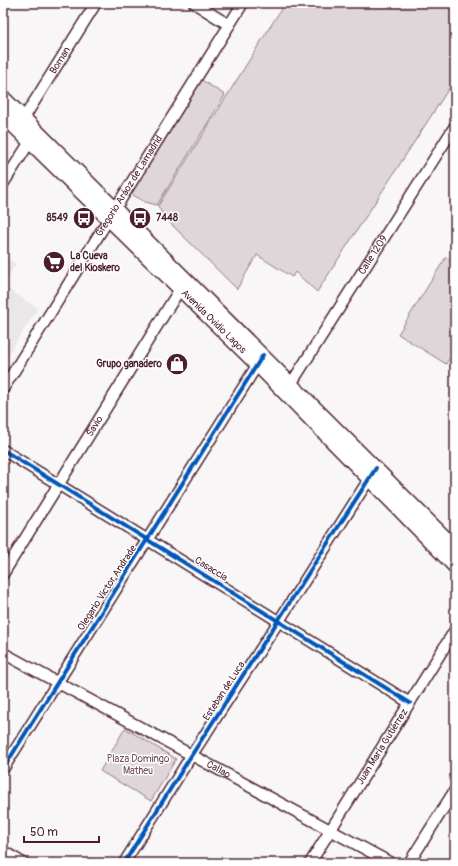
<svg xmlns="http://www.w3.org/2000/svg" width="458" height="866" font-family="Pangolin,sans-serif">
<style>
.built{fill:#ebe6e8}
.green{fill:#ded6d9;stroke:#947a82}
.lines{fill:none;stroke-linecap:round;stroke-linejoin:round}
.street-casing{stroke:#4a1f2b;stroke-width:13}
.secondary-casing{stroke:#4a1f2b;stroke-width:17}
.street{stroke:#fff;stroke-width:10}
.secondary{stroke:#fff;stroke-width:14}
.cycleway-casing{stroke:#fff;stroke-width:6}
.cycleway{stroke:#0057b8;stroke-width:4}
.labels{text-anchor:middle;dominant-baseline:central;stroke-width:3;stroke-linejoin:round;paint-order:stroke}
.street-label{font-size:10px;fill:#4a1f2b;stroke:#fff}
.poi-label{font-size:10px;font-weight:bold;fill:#4a1f2b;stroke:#fff;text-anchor:end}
.park-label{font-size:10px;fill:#6f4d56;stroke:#fff}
</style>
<rect width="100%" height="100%" fill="#f8f6f7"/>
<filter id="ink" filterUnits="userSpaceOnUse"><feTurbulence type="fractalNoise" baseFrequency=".025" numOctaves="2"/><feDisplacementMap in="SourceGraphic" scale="8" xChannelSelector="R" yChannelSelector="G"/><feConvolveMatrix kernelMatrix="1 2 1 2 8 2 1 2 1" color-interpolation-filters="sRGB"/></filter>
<g filter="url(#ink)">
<path class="built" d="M3,146L10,153L3,165Z
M3,255L16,264L3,283Z
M3,286L38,308L3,362Z"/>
<path class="green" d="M285,3H455V79L317,292L295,272L292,277L257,255L237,289L164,217L158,206Z
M200,79L225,95L157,205L145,202L133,195L132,189Z
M446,257L455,263V349L446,364L398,334Z
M125,728L176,759L151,801L100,771Z"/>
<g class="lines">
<g class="street-casing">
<g id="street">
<path d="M194,3L229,25"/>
<path id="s1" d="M24,118L96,3"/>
<path d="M3,184L33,137"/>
<path id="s2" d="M291,384L455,126"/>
<path id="s3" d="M3,389L243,3"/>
<path d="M3,450L410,703"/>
<path id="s4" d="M3,574L183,284"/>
<path id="s5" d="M3,653L391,863"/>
<path d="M3,769L261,359"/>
<path d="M3,851L23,863"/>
<path d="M124,863L191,756L279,621L373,473"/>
<path id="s6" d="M310,863L455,630"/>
<path d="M409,863L455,790"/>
</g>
</g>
<g class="secondary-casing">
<g id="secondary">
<path d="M3,98L455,548"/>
<path id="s7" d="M3,115L257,364L455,566"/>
</g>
</g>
<use href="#street" class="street"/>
<use href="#secondary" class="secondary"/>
<g class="cycleway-casing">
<path id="cycleway" d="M3,450L410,703
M3,769L263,355
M124,863L191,756L376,468"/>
</g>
<use href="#cycleway" class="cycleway"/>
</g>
</g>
<defs>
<g id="bus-disc" transform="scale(1.15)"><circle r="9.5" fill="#4a1f2b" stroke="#fff"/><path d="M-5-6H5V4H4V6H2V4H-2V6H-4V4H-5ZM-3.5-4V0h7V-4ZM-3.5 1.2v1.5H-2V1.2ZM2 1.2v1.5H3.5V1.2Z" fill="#fff"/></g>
<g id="supermarket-disc" transform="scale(1.15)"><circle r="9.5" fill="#4a1f2b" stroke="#fff"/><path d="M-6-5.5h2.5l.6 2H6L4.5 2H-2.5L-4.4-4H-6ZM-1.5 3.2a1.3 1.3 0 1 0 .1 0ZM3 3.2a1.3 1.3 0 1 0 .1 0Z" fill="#fff"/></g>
<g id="shop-disc" transform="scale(1.15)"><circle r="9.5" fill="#4a1f2b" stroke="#fff"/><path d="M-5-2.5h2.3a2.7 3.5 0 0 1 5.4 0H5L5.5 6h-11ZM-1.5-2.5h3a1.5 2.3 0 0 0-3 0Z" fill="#fff"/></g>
</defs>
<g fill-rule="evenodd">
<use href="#bus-disc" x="84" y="218"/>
<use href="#bus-disc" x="140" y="218"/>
<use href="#supermarket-disc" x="54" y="262"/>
<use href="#shop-disc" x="177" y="364"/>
</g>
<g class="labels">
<g class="street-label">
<text stroke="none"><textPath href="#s1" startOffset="68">Boman</textPath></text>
<text stroke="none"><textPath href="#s3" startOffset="239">Gregorio Aráoz de Lamadrid</textPath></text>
<text stroke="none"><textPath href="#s2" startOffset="153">Calle 1209</textPath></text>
<text stroke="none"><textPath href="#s7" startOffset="295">Avenida Ovidio Lagos</textPath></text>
<text stroke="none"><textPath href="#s4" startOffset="174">Savio</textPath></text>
<text transform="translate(211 569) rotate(32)">Casaccia</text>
<text transform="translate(107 588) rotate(-57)">Olegario Victor Andrade</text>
<text transform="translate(224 691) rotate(-57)">Esteban de Luca</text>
<text stroke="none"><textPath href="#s6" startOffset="137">Juan María Gutiérrez</textPath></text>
<text stroke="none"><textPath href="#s5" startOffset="245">Callao</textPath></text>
</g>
<g class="poi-label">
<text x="68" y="218">8549</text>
<text x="156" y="218" text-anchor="start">7448</text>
<text x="70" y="256" text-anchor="start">La Cueva<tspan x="70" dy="12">del Kioskero</tspan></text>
<text x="162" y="364">Grupo ganadero</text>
</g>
<g class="park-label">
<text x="138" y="759">Plaza Domingo<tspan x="138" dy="12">Matheu</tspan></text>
</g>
</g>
<rect width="458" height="866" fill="none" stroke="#fff" stroke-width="16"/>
<rect x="8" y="8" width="442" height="850" fill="none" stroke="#4a1f2b" stroke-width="1.5" filter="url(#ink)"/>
<path d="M24 836v6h75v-6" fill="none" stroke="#4a1f2b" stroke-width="2"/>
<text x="30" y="836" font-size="12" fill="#4a1f2b" stroke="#ffffff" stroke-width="3" paint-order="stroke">50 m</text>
</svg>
